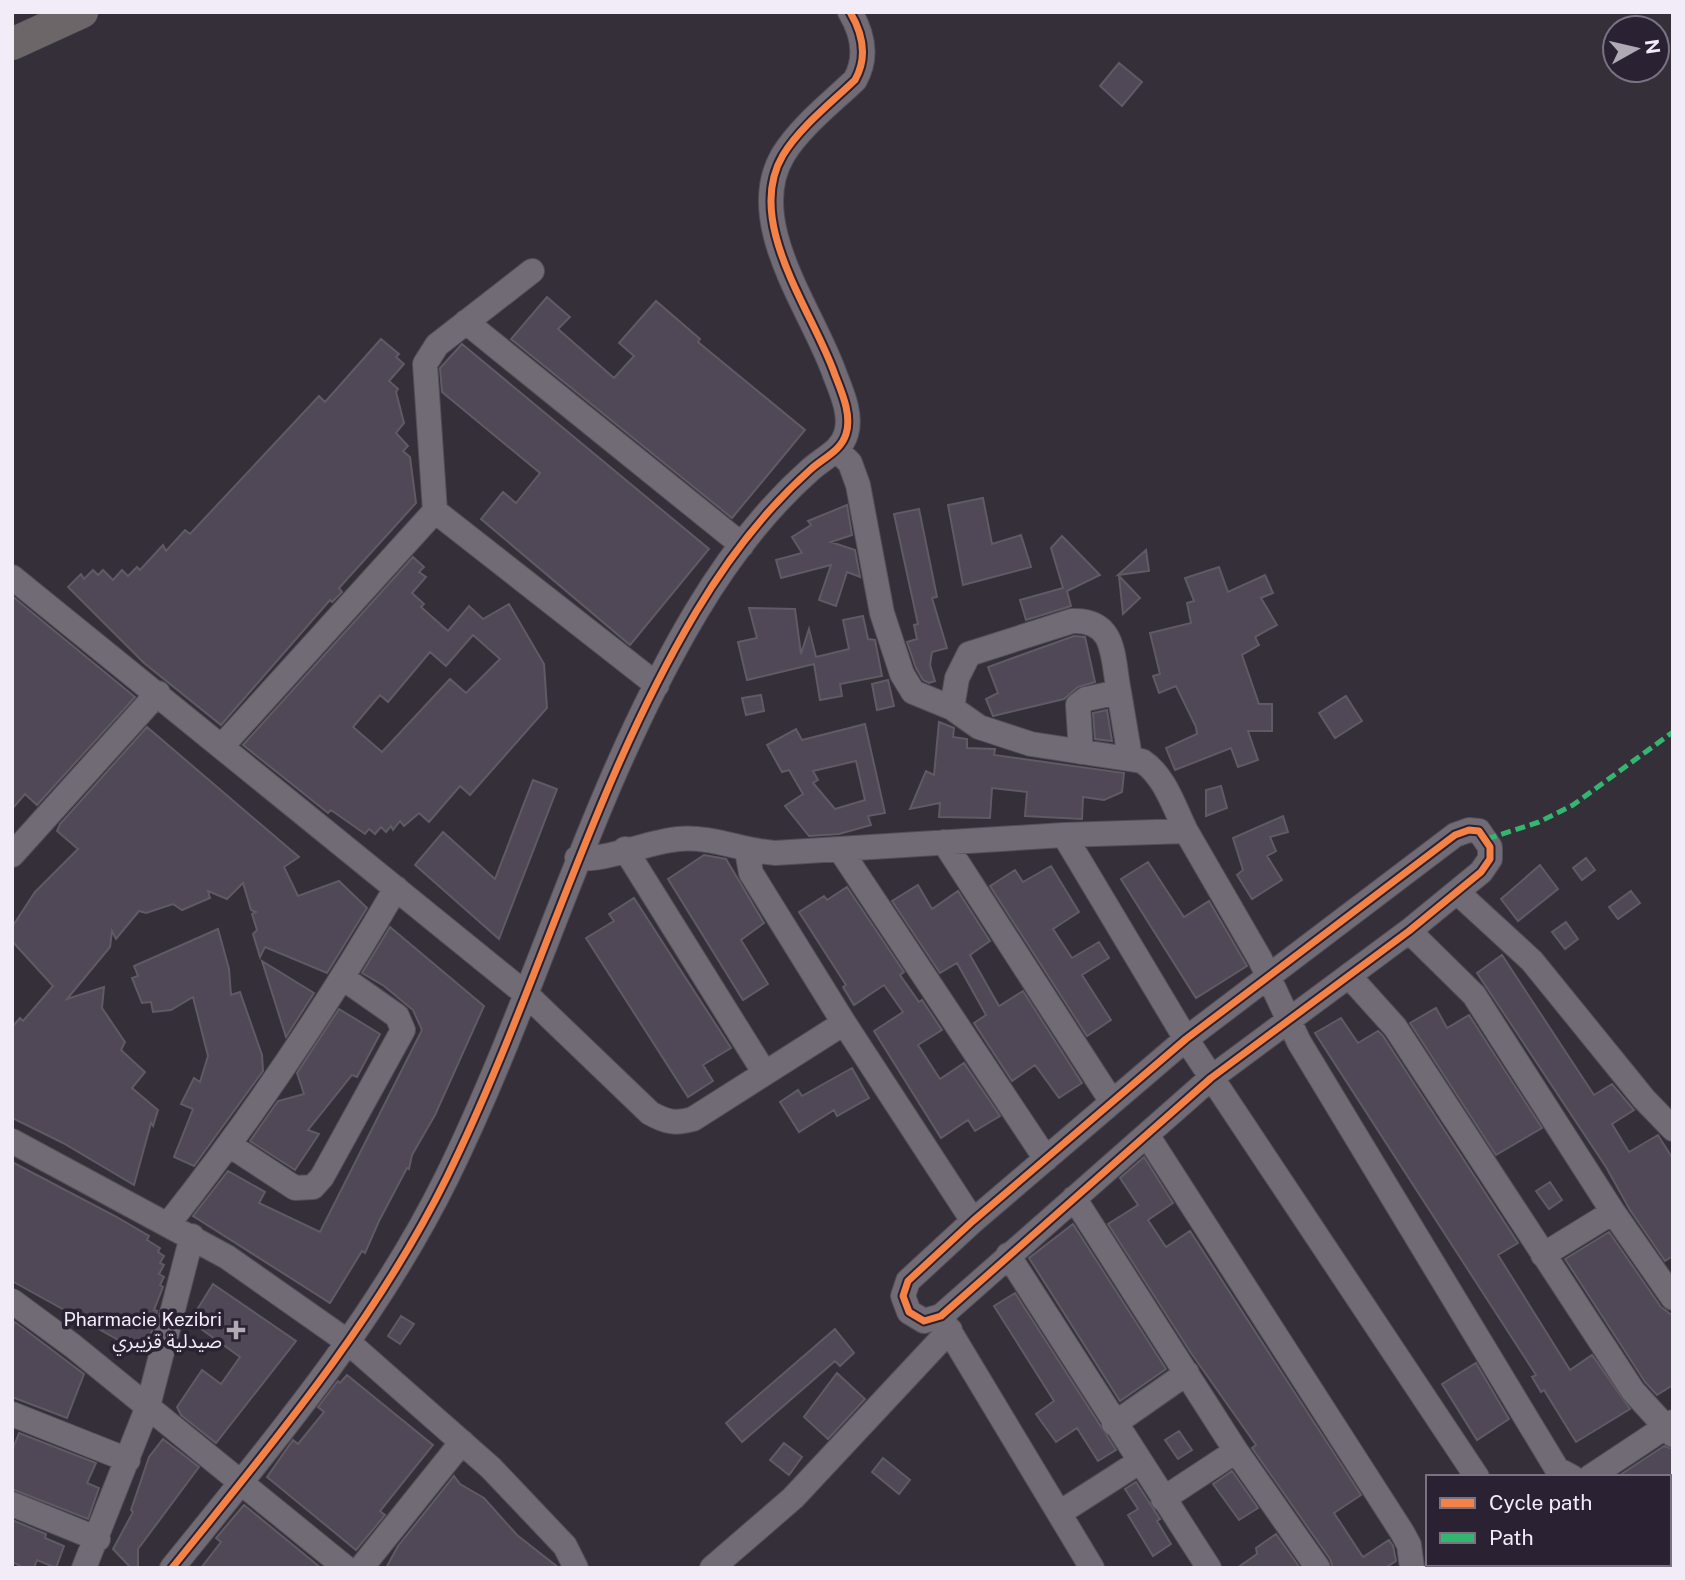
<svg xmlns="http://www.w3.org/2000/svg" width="1685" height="1580" font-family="'Public Sans','Noto Sans Arabic',sans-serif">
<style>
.building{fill:#504857;stroke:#5f5a63;stroke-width:2;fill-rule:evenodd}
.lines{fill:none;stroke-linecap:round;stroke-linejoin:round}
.minor-casing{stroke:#534e57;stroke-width:26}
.major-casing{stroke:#534e57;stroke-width:33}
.minor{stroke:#706b74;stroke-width:24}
.major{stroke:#6c6669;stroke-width:32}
.quiet{stroke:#33b770;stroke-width:5;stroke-dasharray:10 5;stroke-linecap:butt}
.cycleway-casing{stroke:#2a2132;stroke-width:11}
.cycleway{stroke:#f48246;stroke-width:7}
.poi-dot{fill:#b0aab5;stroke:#2a2132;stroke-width:2.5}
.labels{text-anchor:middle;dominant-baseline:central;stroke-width:7;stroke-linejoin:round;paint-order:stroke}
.poi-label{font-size:19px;fill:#f2ecf8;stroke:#2a2132;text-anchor:end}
</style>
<rect width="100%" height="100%" fill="#342f39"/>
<path class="building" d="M1119,63L1142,82L1122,106L1100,86Z
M547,297L570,317L558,329L614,378L634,356L619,343L656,301L700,339L698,342L805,430L732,518L511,339Z
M381,339L399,354L396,357L404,364L389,381L398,389L396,392L404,423L396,433L408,446L403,451L410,457L416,503L339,588L342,592L332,602L330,600L221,725L144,663L68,587L81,574L84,579L93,570L98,575L103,570L113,580L122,570L128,576L137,567L140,570L163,545L166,551L185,530L190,534L319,396L325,402Z
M462,344L709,549L630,645L481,519L503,492L516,503L540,473L442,392L440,368Z
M983,498L992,544L1021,535L1031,567L963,585L948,505Z
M847,505L852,535L831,542L855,550L860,577L847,572L836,606L819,600L831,565L781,578L776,560L802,553L792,537L811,525L808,521Z
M919,509L937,597L932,598L947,648L932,652L930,665L935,681L929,683L923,680L916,668L907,642L917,639L914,625L918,624L894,514Z
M1062,536L1100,575L1067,591L1071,606L1026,620L1020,600L1063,588L1051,548Z
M1146,550L1149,571L1118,575Z
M413,557L424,567L419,572L426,577L412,593L424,604L421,607L448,631L469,606L483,619L509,604L544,664L547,708L470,795L460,786L429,822L419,813L404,826L400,821L393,830L391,826L386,832L381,827L375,834L369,829L365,834L331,810L328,813L243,745ZM473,635L500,659L466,693L450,679L382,752L353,727L380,695L388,702L430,652L446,666Z
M1219,567L1228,592L1265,575L1273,593L1261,598L1277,625L1255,637L1259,645L1242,655L1259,704H1272V731H1248L1258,760L1238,767L1231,748L1175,770L1166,748L1197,734L1196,727L1176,686L1159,693L1153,676L1160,674L1150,633L1191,623L1187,603L1194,601L1185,578Z
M1119,576L1140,598L1123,614Z
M12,596L135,697L37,805L25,794L12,809Z
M749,608L795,609L801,654L809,629L816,657L849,649L843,620L863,616L868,639L875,640L882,676L840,684L842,696L820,700L814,664L747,680L738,642L757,638Z
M1074,636L1085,637L1095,682L1078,687L1064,699L993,716L986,699L998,693L988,667Z
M888,680L894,706L877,710L872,684Z
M761,695L764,711L746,715L742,698Z
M1346,696L1362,721L1335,738L1319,713Z
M1107,710L1112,741L1095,739L1093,713Z
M939,722L954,728L953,737L967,739V748L995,749L994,755L1124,773L1122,792L1104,800L1083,797L1082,819L1025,816L1027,792L992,788L990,818L939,817L940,803L910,809L926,771L934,775Z
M865,724L885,813L868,816L871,825L839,834L809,836L785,806L803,794L789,770L782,772L767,745L796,729L802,740ZM856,761L865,800L835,809L813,783L818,780L813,771Z
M147,727L299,857L284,867L298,896L339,881L367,908L327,973L265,947L260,957L253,934L257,930L252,914L256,912L251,910L243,883L227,899L208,891L210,898L182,910L173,904L146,913L139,911L116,939L112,931L110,947L67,999L104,987L102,1008L125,1042L121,1050L145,1072L132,1088L158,1110L153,1126L151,1123L134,1185L63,1143L12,1118V1027L20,1018L23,1021L53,986L12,941V927L35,892L78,849L57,831L60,824Z
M533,780L557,789L499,939L415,865L443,832L495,879Z
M1221,786L1227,808L1206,816V790Z
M1283,816L1288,832L1270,837L1276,851L1267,856L1282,880L1252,899L1237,875L1243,870L1233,838Z
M704,855L726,859L764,923L741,940L768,984L743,1000L668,879Z
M1586,858L1595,870L1582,880L1573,868Z
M1148,862L1184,917L1209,901L1247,966L1196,998L1121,879Z
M1540,865L1558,889L1518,921L1501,899Z
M1051,866L1079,912L1053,929L1072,958L1099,942L1109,958L1082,975L1111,1020L1087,1036L990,886L1015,870L1023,882Z
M918,885L932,909L958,891L990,941L970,955L999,1006L1023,991L1082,1083L1059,1098L1035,1065L1012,1081L974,1023L986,1015L957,963L940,973L892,901Z
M847,887L904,972L900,975L919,1002L922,1000L942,1030L918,1045L940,1079L964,1063L1000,1116L975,1131L968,1120L941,1138L874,1031L903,1012L884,985L854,1005L843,987L846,985L799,912L824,896L827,900Z
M1631,891L1640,903L1618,919L1609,907Z
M634,898L731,1048L703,1065L713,1081L688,1097L586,938L614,921L609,914Z
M1566,922L1578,939L1565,949L1552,932Z
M390,927L484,1006L435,1115L412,1155L409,1169L407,1168L379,1221L365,1253L362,1251L330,1303L193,1216L228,1171L265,1192L259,1203L320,1232L422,1030L413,1010L384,986L362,973Z
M218,929L229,969L231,995L240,992L262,1055L263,1071L194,1166L174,1157L193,1109L181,1104L194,1078L200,1082L208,1056L193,997L171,1010L153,1012L151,1002L142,1003L132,978L138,976L134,966Z
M1502,955L1594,1095L1612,1084L1634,1110L1612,1124L1629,1152L1658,1135L1673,1159V1256L1665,1261L1630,1210L1606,1167L1477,973Z
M262,961L314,993L286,1037Z
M1436,1008L1447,1028L1469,1015L1542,1128L1496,1155L1410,1023Z
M339,1009L380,1034L357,1077L352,1075L308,1130L319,1134L295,1170L250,1141L278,1101L304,1094L297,1073Z
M1341,1018L1358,1043L1378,1031L1383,1036L1518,1243L1498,1255L1570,1370L1592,1355L1630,1409L1576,1442L1544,1390L1541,1392L1532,1377L1536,1375L1315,1033Z
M852,1068L869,1098L837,1116L834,1110L799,1132L780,1102L798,1090L802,1096Z
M1144,1157L1173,1203L1148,1220L1166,1247L1190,1231L1361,1495L1334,1513L1363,1557L1389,1540L1393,1546L1396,1561L1385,1568H1333L1330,1559L1252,1448L1256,1445L1191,1353L1108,1224L1138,1205L1120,1178Z
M12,1162L115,1216L149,1236L147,1240L160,1248L158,1252L164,1256L160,1263L164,1265L159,1274L164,1277L160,1285L163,1287L154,1310L157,1311L153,1329L140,1352L12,1281Z
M1550,1182L1562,1200L1549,1209L1536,1191Z
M1073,1224L1166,1369L1120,1401L1029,1258Z
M1609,1232L1661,1307L1673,1316V1385L1657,1395L1645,1382L1565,1259Z
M213,1284L296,1341L216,1443L181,1415L177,1407L202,1370L221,1384L240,1357L190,1321Z
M1015,1293L1116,1450L1098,1461L1077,1428L1056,1442L1036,1414L1054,1401L994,1306Z
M401,1316L414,1324L400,1344L388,1336Z
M15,1322L84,1374L67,1418L12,1397V1330Z
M835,1329L854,1353L840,1366L835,1361L742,1442L726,1423Z
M1476,1363L1509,1419L1477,1440L1442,1384Z
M837,1373L865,1399L828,1439L804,1417Z
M347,1375L433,1445L380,1511L385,1515L356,1550L267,1477L293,1440L298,1444L324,1412L318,1407L338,1381L340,1383Z
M1179,1431L1192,1450L1178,1459L1165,1440Z
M19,1433L96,1463L87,1483L99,1488L88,1519L12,1489V1451Z
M163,1439L199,1467L138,1549V1568H131L113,1549L133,1512L131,1510L149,1457Z
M784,1443L802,1457L789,1475L770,1460Z
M1664,1446L1673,1449V1477H1617Z
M883,1458L910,1480L899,1494L872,1472Z
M1232,1471L1258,1508L1239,1520L1213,1484Z
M454,1476L460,1484L484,1498L517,1535L559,1568H386L398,1546Z
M1136,1482L1160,1519L1157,1521L1171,1544L1153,1556L1128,1515L1138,1509L1125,1489Z
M244,1505L293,1545L321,1568H201L221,1542L216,1538Z
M12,1520L46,1534L45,1538L64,1546L56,1568L37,1560L34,1568H24L12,1562Z
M1276,1534L1300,1568H1237L1257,1554L1256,1548Z"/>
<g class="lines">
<g class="minor-casing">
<path id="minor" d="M532,271L437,345L425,364L435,511L657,685
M466,322L742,545
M837,450L850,463L858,485L882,613L902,674L913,692L952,708L979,727L1031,744L1142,761C1165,776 1174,807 1186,831
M12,577L527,995L650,1113C666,1122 675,1124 693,1119L844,1023
M952,708L957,678L969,654L1072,621C1117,619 1112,658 1119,692
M222,746L435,511
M1081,752L1078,705L1086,699L1119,692L1130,757
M1469,830L1479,831L1490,847V859L1481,872L1409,931L1211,1078L941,1316L924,1321L909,1312L903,1296L908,1281L973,1221L1186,1039L1455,835Z
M1064,835L1186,1039L1477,1477
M944,842L1112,1102
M625,849L764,1072
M747,851L751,873L844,1023L973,1221
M841,851L1046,1159
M12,855L158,693
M577,858C603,862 647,842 678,839C713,836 742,851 775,853L1064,835L1186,831L1260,959L1299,1042L1557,1469L1572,1477
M1457,892L1532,961L1644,1099L1673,1129
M1409,931L1474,995L1613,1212L1673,1298
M1349,976L1395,1027L1633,1391L1673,1435
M1147,1135L1402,1532L1409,1545L1412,1568
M12,1141L227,1257L348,1342L491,1468L565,1546L576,1568
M231,1146L295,1188L313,1187L322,1177L403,1030L397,1016L343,978
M1074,1198L1236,1451L1318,1568
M169,1223C253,1117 328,1005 396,888
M1008,1255L1209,1568
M1543,1255L1613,1212
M12,1301L73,1346L346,1568
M941,1317L1092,1568
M12,1414L128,1460
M1114,1424L1187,1373
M1590,1477L1673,1422
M1163,1499L1236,1451
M12,1504L98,1539
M1061,1512L1139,1462
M1669,1523L1673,1520
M1649,1564L1652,1568
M84,1568L148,1406L192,1236
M172,1568C272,1444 376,1321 447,1177C538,992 590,790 696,612C727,560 765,510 810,470C823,458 841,451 846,434C852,415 842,393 835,375C813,311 743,222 783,155C800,127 831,103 855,80C868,57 863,34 850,12
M361,1568L462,1442
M712,1568L793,1498L950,1330
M1493,1568L1495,1564"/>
</g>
<g class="major-casing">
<path id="major" d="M12,44L82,12"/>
</g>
<use href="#minor" class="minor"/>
<use href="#major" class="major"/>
<path class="quiet" d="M1487,839L1539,822L1573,805L1673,732"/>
<g class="cycleway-casing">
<path id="cycleway" d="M1469,830L1479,831L1490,847V859L1481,872L1409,931L1211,1078L941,1316L924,1321L909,1312L903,1296L908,1281L973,1221L1186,1039L1455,835Z
M172,1568C272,1444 376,1321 447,1177C538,992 590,790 696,612C727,560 765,510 810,470C823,458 841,451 846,434C852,415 842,393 835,375C813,311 743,222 783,155C800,127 831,103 855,80C868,57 863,34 850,12"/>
</g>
<use href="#cycleway" class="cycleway"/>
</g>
<path class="poi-dot" d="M232.5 1319.5h7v7h7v7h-7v7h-7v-7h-7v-7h7z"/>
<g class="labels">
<g class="poi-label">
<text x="222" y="1319">Pharmacie Kezibri<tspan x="222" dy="22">صيدلية قزيبري</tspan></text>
</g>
</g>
<rect width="1685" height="1580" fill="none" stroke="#f2ecf8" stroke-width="28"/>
<rect x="1426" y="1475" width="245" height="91" fill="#2a2132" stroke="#7a7281" stroke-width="2"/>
<rect x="1440" y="1498" width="35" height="10" fill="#f48246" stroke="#7a7281" stroke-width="2"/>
<text x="1489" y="1510" font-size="21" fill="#f2ecf8">Cycle path</text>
<rect x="1440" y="1533" width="35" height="10" fill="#33b770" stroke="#7a7281" stroke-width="2"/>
<text x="1489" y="1545" font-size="21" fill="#f2ecf8">Path</text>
<g transform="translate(1636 49) rotate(82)"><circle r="33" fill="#2a2132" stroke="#7a7281" stroke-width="2"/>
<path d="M0-5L12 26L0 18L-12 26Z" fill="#b0aab5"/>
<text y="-10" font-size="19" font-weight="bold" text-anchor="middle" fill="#f2ecf8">N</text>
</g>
</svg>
